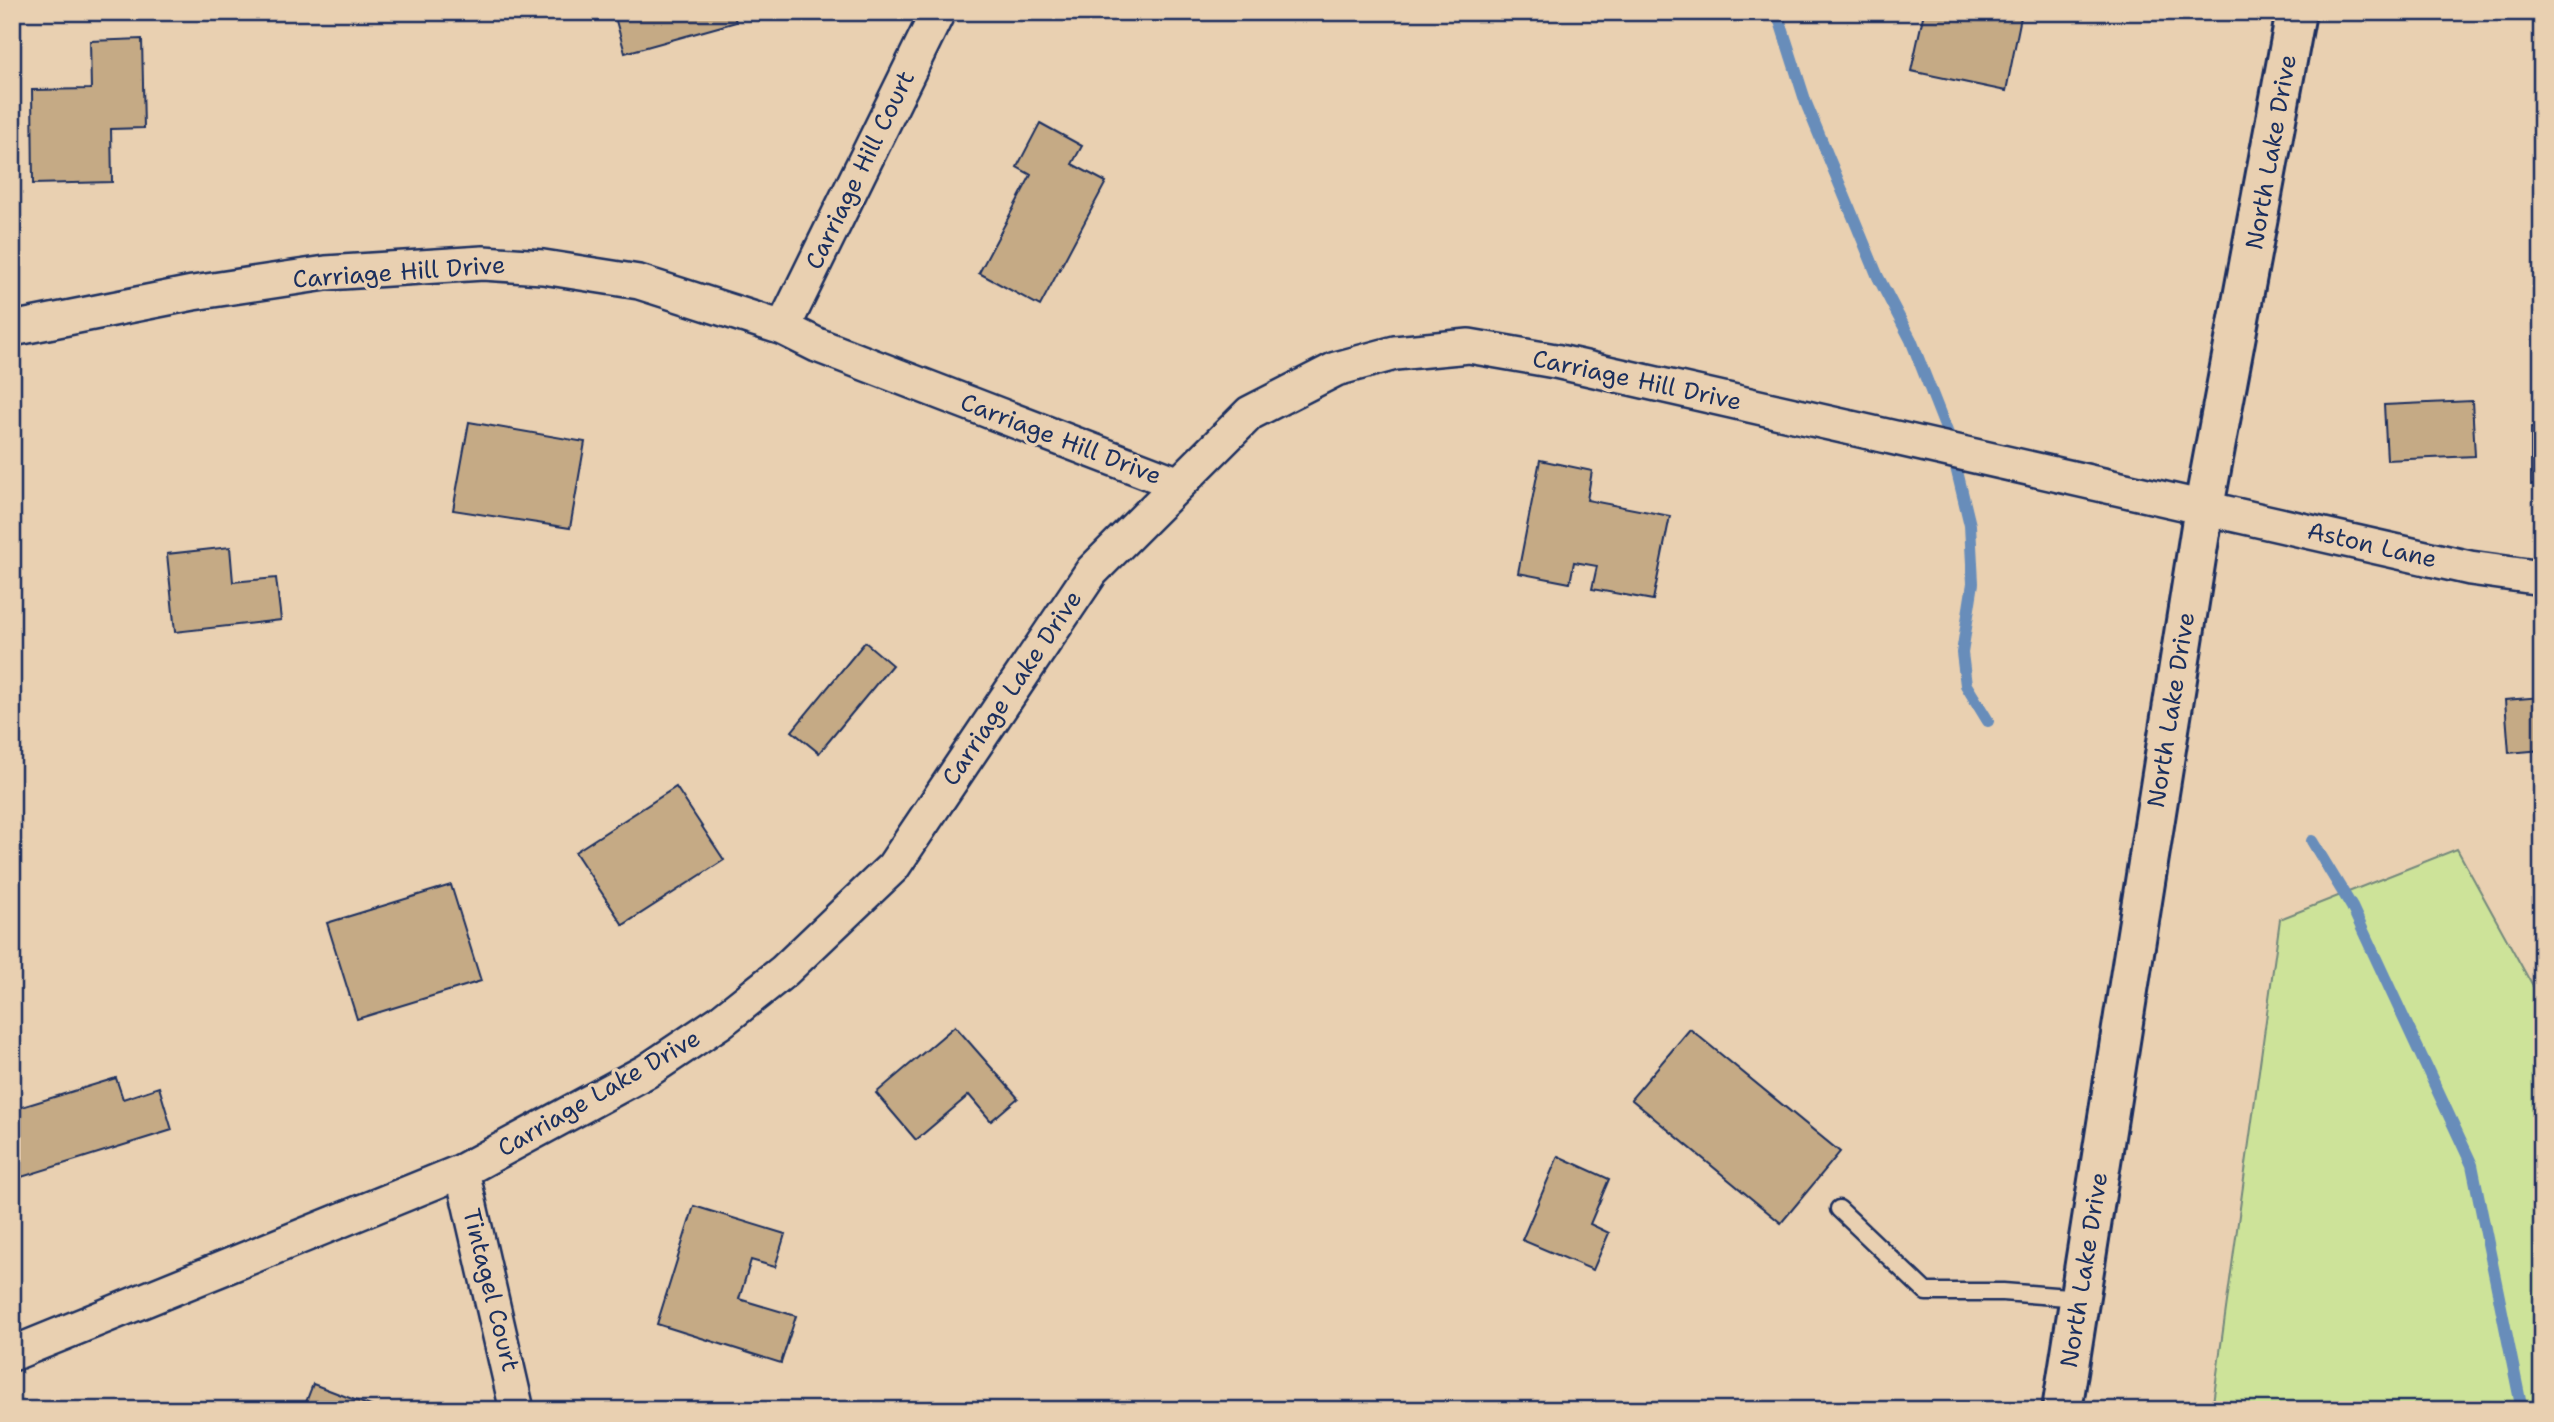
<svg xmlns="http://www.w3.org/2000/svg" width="2554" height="1422" font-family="'Shantell Sans',sans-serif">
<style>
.green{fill:#cde399;stroke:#74897c;stroke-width:2}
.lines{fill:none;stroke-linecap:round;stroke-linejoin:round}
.stream{stroke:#688dba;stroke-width:12}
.building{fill:#c5aa85;stroke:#1b2f5e;stroke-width:2}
.service-casing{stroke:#1b2f5e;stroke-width:21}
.minor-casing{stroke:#1b2f5e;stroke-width:38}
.secondary-casing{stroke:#1b2f5e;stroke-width:44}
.service{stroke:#e9d0b1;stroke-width:16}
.minor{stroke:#e9d0b1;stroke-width:33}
.secondary{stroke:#e9d0b1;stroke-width:38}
.labels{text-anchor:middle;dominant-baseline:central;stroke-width:7;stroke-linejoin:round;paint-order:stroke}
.street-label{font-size:24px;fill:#1b2f5e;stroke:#e9d0b1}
</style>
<rect width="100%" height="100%" fill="#e9d0b1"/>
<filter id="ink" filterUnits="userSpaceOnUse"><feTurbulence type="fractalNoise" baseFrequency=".0143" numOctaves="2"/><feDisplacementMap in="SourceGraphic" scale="14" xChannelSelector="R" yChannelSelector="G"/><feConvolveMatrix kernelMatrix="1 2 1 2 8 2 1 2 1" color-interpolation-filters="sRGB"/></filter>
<g filter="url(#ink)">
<path class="green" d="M2457,849L2542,1003V1410H2212L2280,919Z"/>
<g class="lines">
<path class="stream" d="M1777,12L1806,103L1878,277L1911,340L1948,434L1970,525L1973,583L1962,653L1966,685L1988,721
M2312,841L2352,907L2472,1165L2522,1410"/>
</g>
<path class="building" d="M633,12H733L736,22L625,53L615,17Z
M1302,12H1325L1323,18Z
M1924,12H2022L2006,91L1911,71Z
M142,39L144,128L111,129L112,182L33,184L32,90L91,89L90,41Z
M1040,123L1082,146L1072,164L1106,182L1040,306L979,273L1031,175L1017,167Z
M2472,401L2475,456L2387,460L2384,405Z
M469,422L585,442L570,528L453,510Z
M2531,428H2542V485H2531Z
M1540,460L1592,471L1587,500L1670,516L1653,600L1592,589L1597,566L1574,562L1570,583L1518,573Z
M230,547L233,582L276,578L281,620L175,632L167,554Z
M12,631H15L16,711H12Z
M865,642L892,665L819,753L792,731Z
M2542,697V750L2509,753L2505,700Z
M676,787L724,860L623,925L575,852Z
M451,885L481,981L357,1019L327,923Z
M955,1026L1018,1098L991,1121L969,1095L916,1140L876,1093Z
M1690,1029L1840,1152L1781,1223L1631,1099Z
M116,1078L123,1099L159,1087L172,1130L12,1180V1110Z
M1558,1156L1609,1179L1590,1224L1609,1233L1593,1270L1522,1240Z
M694,1206L785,1234L775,1267L751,1260L739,1299L796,1316L781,1363L657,1324Z
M313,1384L381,1410H303Z"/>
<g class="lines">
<g class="service-casing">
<path id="service" d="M1839,1209L1926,1292H2003L2080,1298"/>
</g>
<g class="minor-casing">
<path id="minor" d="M783,328L938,12
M12,329L193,293L326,273L483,263L543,267L639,282L783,328L817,345L1179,484
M462,1171L517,1410
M12,1354L462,1171L647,1071L720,1022L784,971L893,867L1092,571L1250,413L1336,369L1395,353L1469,346L1555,361L2470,568L2542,578"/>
</g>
<g class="secondary-casing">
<path id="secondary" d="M2062,1410L2204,507L2296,12"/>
</g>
<use href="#service" class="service"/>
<use href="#minor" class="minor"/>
<use href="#secondary" class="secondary"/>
</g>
</g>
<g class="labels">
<g class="street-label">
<text transform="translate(2271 152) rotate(-80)">North Lake Drive</text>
<text transform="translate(860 170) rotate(-64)">Carriage Hill Court</text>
<text transform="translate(399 272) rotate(-4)">Carriage Hill Drive</text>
<text transform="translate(1637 380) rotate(12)">Carriage Hill Drive</text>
<text transform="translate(1061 439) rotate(21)">Carriage Hill Drive</text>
<text transform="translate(2372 545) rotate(13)">Aston Lane</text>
<text transform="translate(1012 688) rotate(-56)">Carriage Lake Drive</text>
<text transform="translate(2171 710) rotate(-81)">North Lake Drive</text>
<text transform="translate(599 1093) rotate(-30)">Carriage Lake Drive</text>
<text transform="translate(2084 1270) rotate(-81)">North Lake Drive</text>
<text transform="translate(491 1290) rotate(76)">Tintagel Court</text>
</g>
</g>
<rect width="2554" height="1422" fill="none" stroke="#e9d0b1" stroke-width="42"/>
<rect x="21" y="21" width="2512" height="1380" fill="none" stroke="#1b2f5e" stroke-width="2.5" filter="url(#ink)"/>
</svg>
